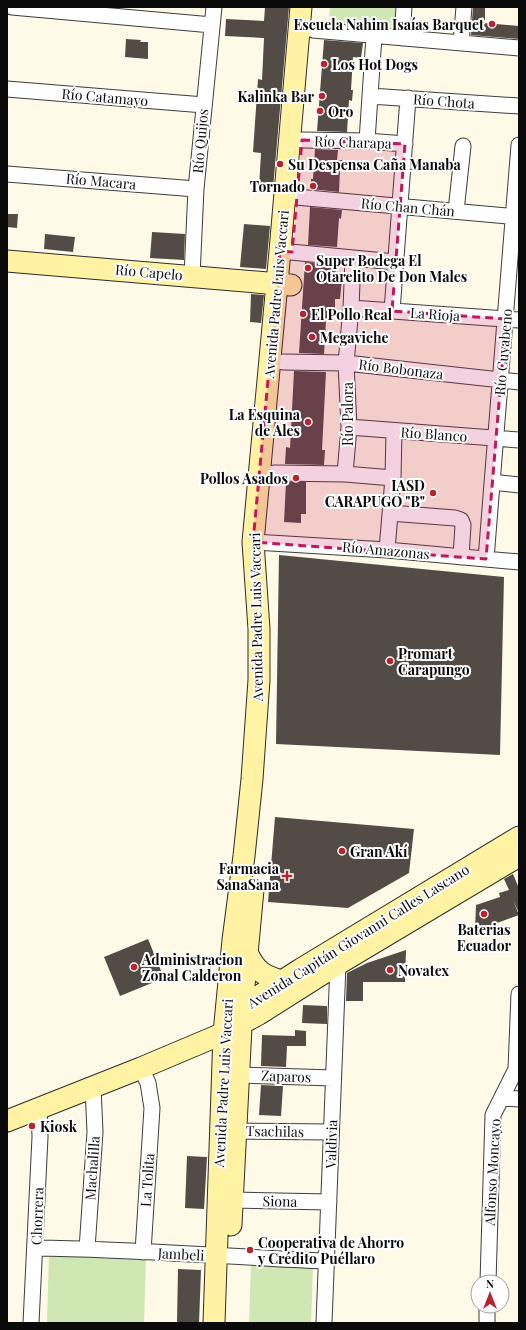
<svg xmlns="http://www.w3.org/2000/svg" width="526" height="1330" font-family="'Playfair Display',serif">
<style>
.park{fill:#cfe7b2}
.building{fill:#524b46}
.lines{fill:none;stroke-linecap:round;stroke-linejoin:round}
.street-casing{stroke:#3d3d3d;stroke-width:17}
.secondary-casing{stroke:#2c2c2c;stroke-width:23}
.street{stroke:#fff;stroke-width:15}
.secondary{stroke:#fff2a2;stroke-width:21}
.marked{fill:#c2185b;fill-opacity:0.2;stroke:#c2185b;stroke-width:3;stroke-dasharray:8 5;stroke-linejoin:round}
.poi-dot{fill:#b7242f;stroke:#fff;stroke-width:1.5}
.labels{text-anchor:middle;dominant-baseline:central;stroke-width:4;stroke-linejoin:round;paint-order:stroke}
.poi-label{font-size:14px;font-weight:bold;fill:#0a0a0a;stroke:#fff;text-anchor:start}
.street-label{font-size:14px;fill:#0a0a0a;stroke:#fff}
</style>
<rect width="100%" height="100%" fill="#fffae7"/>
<path class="park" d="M330,7H408L407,33L328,27Z
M49,1254L146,1258L144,1323H47Z
M251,1264L313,1266L311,1323H249Z"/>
<path class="building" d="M265,7H289L273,188H259L261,153L253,152L258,79L262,80L264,38L225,36L226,19L264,21Z
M473,7H485V23L519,26V39L471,35Z
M126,39L141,40L140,42H148V59L125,57Z
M324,40L363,43L361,58L353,57L351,90H353L352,101L349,100L347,132L317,131Z
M315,149L338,150L337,160H343L342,170H340L339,192L311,189V179H313Z
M310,207L342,210L341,219L339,218L337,247L308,245Z
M7,214H18L17,228L7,227Z
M244,224L270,226L266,269L240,267Z
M152,232L185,234L184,260L150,258Z
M45,234L75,237L73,252L44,249Z
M305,262L336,265L335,278L342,279L340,299H335V311H330L329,321H326L324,354L299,353Z
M251,294L264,295L261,323L250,322Z
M294,371L326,372L322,450H325L324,465L285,464L286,447L290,448Z
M286,482H306V514H301V523L284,522Z
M279,555L504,577L500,755L276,744Z
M275,817L414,829L409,873L348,908L268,902Z
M513,874L518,886H519V913L513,900L519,915L475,931L476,905L500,897L499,893L509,890L504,879Z
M148,939L164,978L120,996L104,957Z
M406,950L405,982H363V1001H346L347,973L367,963Z
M303,1005L327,1006V1024L302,1023Z
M295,1030L306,1031V1046H287L286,1067L261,1066L262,1035L295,1036Z
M261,1085L283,1086L281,1116L259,1115Z
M187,1156L207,1157L204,1209L185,1208Z
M178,1269L201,1270L199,1323H177Z"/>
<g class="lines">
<g class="street-casing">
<path id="street" d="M12,7L212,25
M313,30L519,48
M402,38L404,7
M461,43L464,7
M7,89L204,105
M370,96L519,106
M302,140L367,141L405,144
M367,141L374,36
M7,174L196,189
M296,197L519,217
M456,211L463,146
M280,251L395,262
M192,276L196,189L214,7
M351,308L519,320
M392,311L408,98
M283,362L346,363L519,382
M349,427L519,440
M274,473L345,474L393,478
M345,474L349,427L346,363L351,308L353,258
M492,482L519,485
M390,513L455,518L461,520L463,525L461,557
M253,542L387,550L519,562
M387,550L393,478L394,431
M486,559L519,145
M141,1068L148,1083L152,1108L143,1252
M239,1075L333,1078
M502,1098L519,1099
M227,1131L331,1132
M232,1200L329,1202
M35,1248C132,1249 229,1257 326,1261
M87,1249L95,1132L93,1087
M488,1282L493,1115L516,1069L519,994
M31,1323L40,1137L39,1109
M324,1323L338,964
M487,1323V1306"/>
</g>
<g class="secondary-casing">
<path id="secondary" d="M7,261L291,285
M247,952C255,971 264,976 282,981
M242,1007L301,969L519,837
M7,1121L141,1068L224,1033L259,1014L338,964L519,856
M231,1225L242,1007L253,890
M214,1323L224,1033L233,940L244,856L252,779L259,680V629L253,542L280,251L301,7"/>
</g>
<use href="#street" class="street"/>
<use href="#secondary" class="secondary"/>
</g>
<path class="marked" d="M302,140L405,144L392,311L506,319L486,559L253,542L280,251L292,252Z"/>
<g class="poi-dot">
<circle cx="492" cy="24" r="4"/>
<circle cx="324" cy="64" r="4"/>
<circle cx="322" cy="96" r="4"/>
<circle cx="320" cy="111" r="4"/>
<circle cx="280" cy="164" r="4"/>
<circle cx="313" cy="186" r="4"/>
<circle cx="308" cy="268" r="4"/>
<circle cx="303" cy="314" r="4"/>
<circle cx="312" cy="337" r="4"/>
<circle cx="308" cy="422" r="4"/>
<circle cx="296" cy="478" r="4"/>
<circle cx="433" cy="493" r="4"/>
<circle cx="390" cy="661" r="4"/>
<circle cx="342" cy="851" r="4"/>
<path d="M285 870h4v4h4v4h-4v4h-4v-4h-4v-4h4z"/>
<circle cx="484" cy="914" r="4"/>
<circle cx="134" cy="967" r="4"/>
<circle cx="390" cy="970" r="4"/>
<circle cx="32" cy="1126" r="4"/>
<circle cx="250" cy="1250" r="4"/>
</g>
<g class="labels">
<g class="poi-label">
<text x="484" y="24" text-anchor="end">Escuela Nahim Isaías Barquet</text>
<text x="332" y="64">Los Hot Dogs</text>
<text x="314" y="96" text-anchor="end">Kalinka Bar</text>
<text x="328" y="111">Oro</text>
<text x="288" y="164">Su Despensa Caña Manaba</text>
<text x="305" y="186" text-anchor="end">Tornado</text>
<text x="316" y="260">Super Bodega El<tspan x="316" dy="16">Otarelito De Don Males</tspan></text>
<text x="311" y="314">El Pollo Real</text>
<text x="320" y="337">Megaviche</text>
<text x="300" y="414" text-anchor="end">La Esquina<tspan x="300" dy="16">de Ales</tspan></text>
<text x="288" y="478" text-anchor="end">Pollos Asados</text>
<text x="425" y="485" text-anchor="end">IASD<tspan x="425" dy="16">CARAPUGO "B"</tspan></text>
<text x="398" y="653">Promart<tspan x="398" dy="16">Carapungo</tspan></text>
<text x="350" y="851">Gran Akí</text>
<text x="279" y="868" text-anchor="end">Farmacia<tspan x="279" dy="16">SanaSana</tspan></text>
<text x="484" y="929" text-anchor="middle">Baterias<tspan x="484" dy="16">Ecuador</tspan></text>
<text x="142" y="959">Administracion<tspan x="142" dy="16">Zonal Calderon</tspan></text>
<text x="398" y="970">Novatex</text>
<text x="40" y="1126">Kiosk</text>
<text x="258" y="1242">Cooperativa de Ahorro<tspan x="258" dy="16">y Crédito Puéllaro</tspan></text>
</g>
<g class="street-label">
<text transform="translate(105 97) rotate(5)">Río Catamayo</text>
<text transform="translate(444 101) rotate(4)">Río Chota</text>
<text transform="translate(200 141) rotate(-85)">Río Quijos</text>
<text transform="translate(353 142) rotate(2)">Río Charapa</text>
<text transform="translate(101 181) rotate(5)">Río Macara</text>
<text transform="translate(408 207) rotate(5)">Río Chan Chán</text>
<text transform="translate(149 272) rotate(5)">Río Capelo</text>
<text transform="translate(276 294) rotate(-85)">Avenida Padre Luis Vaccari</text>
<text transform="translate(435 314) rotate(4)">La Rioja</text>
<text transform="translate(503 352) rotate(-85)">Río Cuyabeno</text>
<text transform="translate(401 369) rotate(7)">Río Bobonaza</text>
<text transform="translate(347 414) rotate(-90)">Río Palora</text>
<text transform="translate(434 434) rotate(4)">Río Blanco</text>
<text transform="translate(386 550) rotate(5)">Río Amazonas</text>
<text transform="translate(256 617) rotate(-91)">Avenida Padre Luis Vaccari</text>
<text transform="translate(358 936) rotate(-32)">Avenida Capitán Giovanni Calles Lascano</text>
<text transform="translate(286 1076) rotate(2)">Zaparos</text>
<text transform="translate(223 1083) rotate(-87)">Avenida Padre Luis Vaccari</text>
<text transform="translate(275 1131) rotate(1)">Tsachilas</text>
<text transform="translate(331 1144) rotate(-88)">Valdivia</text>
<text transform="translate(92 1168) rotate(-86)">Machalilla</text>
<text transform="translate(492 1172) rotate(-87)">Alfonso Moncayo</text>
<text transform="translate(147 1180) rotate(-86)">La Tolita</text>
<text transform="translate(280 1201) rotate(1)">Siona</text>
<text transform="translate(37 1216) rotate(-88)">Chorrera</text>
<text transform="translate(181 1254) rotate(3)">Jambeli</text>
</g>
</g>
<rect width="526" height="1330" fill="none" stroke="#0a0a0a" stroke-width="16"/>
<g transform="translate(490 1294)"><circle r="19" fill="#ffffff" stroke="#9d9d9d"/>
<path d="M0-3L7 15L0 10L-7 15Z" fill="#b7242f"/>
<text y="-6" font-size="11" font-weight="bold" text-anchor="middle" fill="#0a0a0a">N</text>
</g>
</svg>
